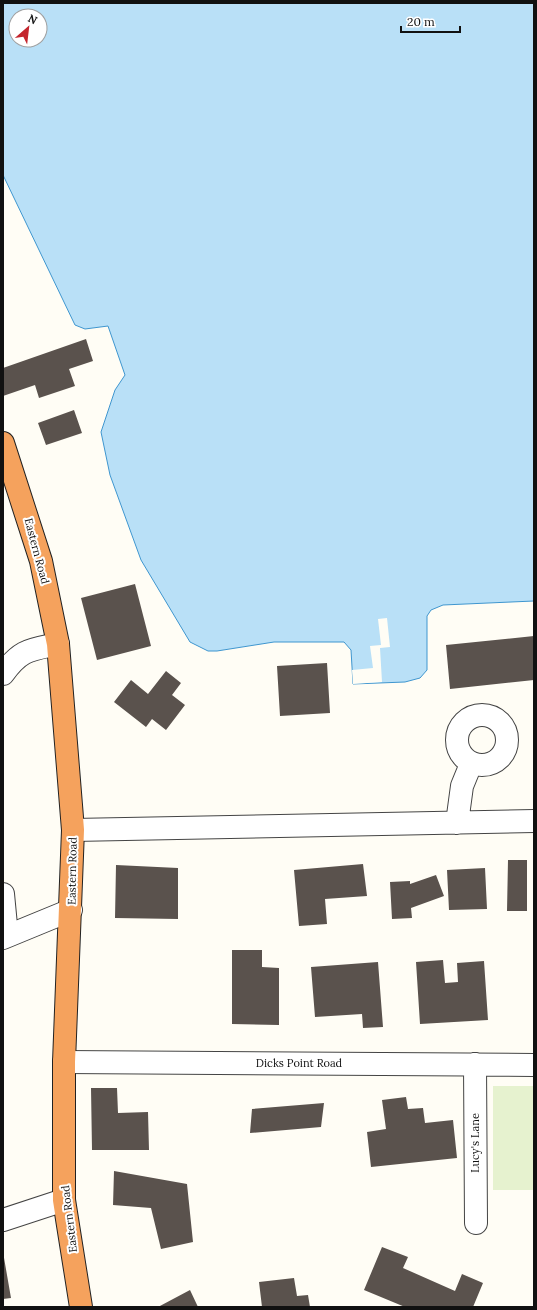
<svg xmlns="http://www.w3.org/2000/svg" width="537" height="1310" font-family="Lora,serif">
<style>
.pitch{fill:#e6f2cf}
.water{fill:#b9e0f7;stroke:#3f96cf;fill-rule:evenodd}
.pier{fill:#fffdf5}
.building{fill:#5a524d}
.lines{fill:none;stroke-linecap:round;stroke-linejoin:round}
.minor-casing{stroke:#444;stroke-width:24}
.highway-casing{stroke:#222;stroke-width:24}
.minor{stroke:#fff;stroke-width:22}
.highway{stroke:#f5a25d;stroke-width:22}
.labels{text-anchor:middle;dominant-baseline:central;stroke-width:4;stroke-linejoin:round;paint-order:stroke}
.street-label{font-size:11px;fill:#111;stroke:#fff}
</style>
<rect width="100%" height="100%" fill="#fffdf5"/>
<path class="pitch" d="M493,1086H534V1190H493Z"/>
<path class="water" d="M3,3H534V601L443,605L431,610L427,616V670L420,678L405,682L353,684L351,650L344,642H274L217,651H208L190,642L141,560L110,475L101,432L115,390L125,375L108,326L85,329L75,325L3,175ZM16,16H40V40H16Z"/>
<path class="pier" d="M387,618L390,647L380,648L382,682L353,684L352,670L373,668L370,646L381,645L378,619Z"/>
<path class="building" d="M86,339L93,361L69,369L75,386L39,398L35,385L3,396V368Z
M74,410L82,433L46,445L38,423Z
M135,584L151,646L97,660L81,598Z
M534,636V680L450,689L446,645Z
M327,663L330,713L280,716L277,666Z
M166,671L181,683L172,695L185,705L166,730L152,719L146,727L114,702L131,680L148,694Z
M508,860H527V911H507Z
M363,864L367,896L325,899L327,924L299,926L294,870Z
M116,865L178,868V919L115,918Z
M485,868L487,909L449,910L447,870Z
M436,875L444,896L411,908L412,918L392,919L390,882L410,881V884Z
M232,950H262V967L279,968V1025L232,1024Z
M443,960L445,983L458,982L457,963L484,961L488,1020L420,1024L416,962Z
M378,962L383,1027L363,1028L362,1014L315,1017L311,967Z
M91,1088H117L118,1113L148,1112L149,1150H92Z
M406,1097L408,1109L423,1108L425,1123L453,1120L457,1158L371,1167L367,1132L386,1129L382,1100Z
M324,1103L321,1127L250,1133L252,1109Z
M114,1171L187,1184L193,1242L161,1249L151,1208L113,1205Z
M382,1247L408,1257L403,1268L455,1291L462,1274L483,1283L473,1307H405L364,1290Z
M3,1252L11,1298L3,1299Z
M294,1278L297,1296L308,1295L310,1307H262L259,1282Z
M190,1290L198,1307H158Z"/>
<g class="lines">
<g class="minor-casing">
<path id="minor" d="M3,674C21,649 30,650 58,644
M457 740a25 25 0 1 1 50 0a25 25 0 1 1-50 0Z
M457,823L462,786L471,764
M73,830L534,821
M3,894L7,936
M3,938L71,910
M64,1062L534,1065
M475,1064L476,1223
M3,1220L64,1200"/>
</g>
<g class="highway-casing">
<path id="highway" d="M3,443L41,561L58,644L73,830L64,1062V1200L81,1307"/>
</g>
<use href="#minor" class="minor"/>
<use href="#highway" class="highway"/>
</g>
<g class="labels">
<g class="street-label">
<text transform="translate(37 551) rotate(75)">Eastern Road</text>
<text transform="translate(72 871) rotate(-89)">Eastern Road</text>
<text x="299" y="1063">Dicks Point Road</text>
<text transform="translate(475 1143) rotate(-90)">Lucy's Lane</text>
<text transform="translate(69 1219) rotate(-97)">Eastern Road</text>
</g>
</g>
<rect width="537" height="1310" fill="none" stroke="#111111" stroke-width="8"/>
<g transform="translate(28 28) rotate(28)"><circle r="19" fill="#ffffff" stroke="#a0a0a0"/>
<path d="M0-3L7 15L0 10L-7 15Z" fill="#c4262e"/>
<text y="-6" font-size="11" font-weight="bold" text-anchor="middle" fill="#111111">N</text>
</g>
<path d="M401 26v6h59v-6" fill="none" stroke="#111111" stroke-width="2"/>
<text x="407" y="26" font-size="12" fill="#111111" stroke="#ffffff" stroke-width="3" paint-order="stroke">20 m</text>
</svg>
